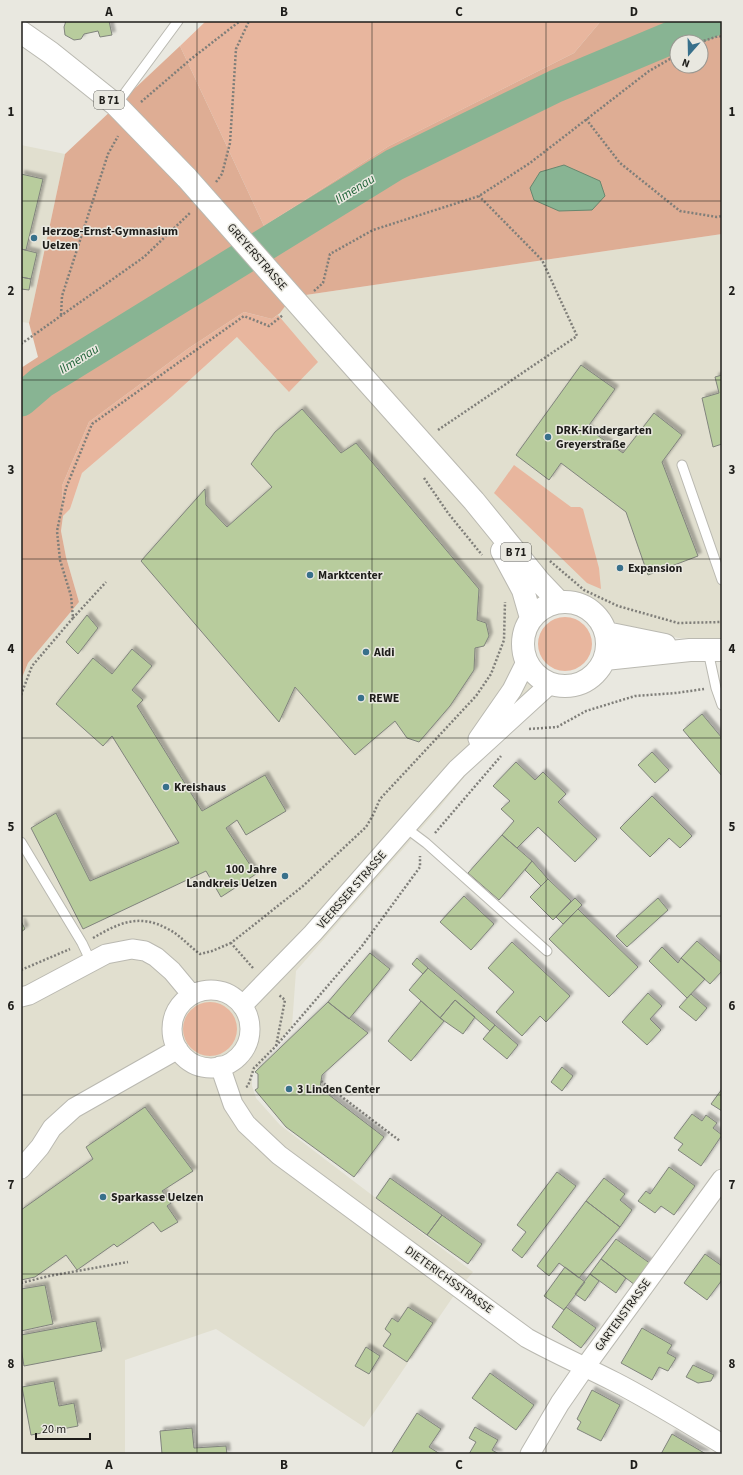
<svg xmlns="http://www.w3.org/2000/svg" width="743" height="1475" font-family="'Source Sans 3',sans-serif">
<style>
.built{fill:#e1dfcf}
.green{fill:#e8b69e}
.forest{fill:#dead94;fill-rule:evenodd}
.water{fill:#88b493;stroke:#68876f}
.lines{fill:none;stroke-linecap:round;stroke-linejoin:round}
.river{stroke:#88b493;stroke-width:33}
.building{fill:#b8cc9d;stroke:#81847d;filter:url(#shadow)}
.lane-casing{stroke:#bab9b1;stroke-width:11}
.street-casing{stroke:#bab9b1;stroke-width:21}
.primary-casing{stroke:#bab9b1;stroke-width:24}
.path{stroke:#7f7e79;stroke-width:2.5;stroke-dasharray:2 2;stroke-linecap:butt}
.lane{stroke:#fff;stroke-width:9}
.street{stroke:#fff;stroke-width:19}
.primary{stroke:#fff;stroke-width:22}
.primary-bridge-casing{stroke:#bab9b1;stroke-width:24;stroke-linecap:butt}
.primary-bridge{stroke:#fff;stroke-width:22}
.grid{fill:none;stroke:#1e1d1a;stroke-width:1;stroke-opacity:0.55}
.poi-dot{fill:#38708b;stroke:#e9e8e0;stroke-width:1.5}
.labels{text-anchor:middle;dominant-baseline:central;stroke-width:3;stroke-linejoin:round;paint-order:stroke}
.shield{fill:#e9e8e0;stroke:#5b5a55;stroke-width:1}
.shield-label{font-size:11px;font-weight:bold;fill:#1e1d1a}
.poi-label{font-size:12px;font-weight:bold;fill:#1e1d1a;stroke:#e9e8e0;text-anchor:start}
.street-label{font-size:12px;fill:#1e1d1a;stroke:#e9e8e0}
.water-label{font-size:13px;font-style:italic;fill:#216439;stroke:#e9e8e0}
.neatline{fill:none;stroke:#1e1d1a;stroke-width:1.5}
.grid-label{font-size:13px;text-anchor:middle;font-weight:bold;fill:#1e1d1a}
</style>
<defs>
<filter id="shadow"><feDropShadow dx="3.5" dy="-3.5" stdDeviation="1" flood-color="#0004"/></filter>
</defs>
<rect width="100%" height="100%" fill="#e9e8e0"/>
<path class="built" d="M21,145L65,154L29,323L21,322Z
M722,234V640L679,638L628,629L607,618L597,607L585,599L572,595L557,596L545,600L531,609L522,622L516,637V653L523,669L533,681L539,685L439,808L296,971L292,1026L252,1075V1086L256,1098L280,1125L473,1272L457,1291L364,1427L216,1329L125,1360V1454H21V680L28,663L79,602L66,557L61,531L63,516L70,509L82,473L171,397L237,337L292,297Z"/>
<path class="green" d="M206,21H601L574,53L389,146L264,226L180,46Z
M244,312L272,319L278,315L318,362L289,392L237,337L171,397L82,473L70,509L63,516L62,486L89,422L189,348Z
M514,465L571,507H580L583,509L599,568L601,589L587,583L494,493Z
M538 644a27 27 0 1 1 54 0a27 27 0 1 1-54 0Z
M183 1029a27 27 0 1 1 54 0a27 27 0 1 1-54 0Z"/>
<path class="forest" d="M601,21H722V234L292,297L280,313L272,319L244,312L189,348L89,422L62,486L63,516L61,531L66,557L79,602L28,663L21,680V368L38,357L29,323L65,154L180,46L264,226L389,146L574,53ZM677,42H701V66H677Z"/>
<path class="water" d="M564,165L600,181L605,196L592,210L559,211L534,200L530,188L540,172Z"/>
<g class="lines">
<path class="river" d="M21,400L42,382L394,165L556,86L711,21"/>
</g>
<path class="building" d="M66,21H109L112,35L100,37L98,31L84,34L81,39L74,40L65,35L64,27Z
M21,174L43,179L26,250L21,249Z
M21,249L37,253L31,279L21,277Z
M21,277L31,279L29,290L21,289Z
M581,365L615,389L587,428L623,453L654,413L682,435L662,462L698,556L648,575L626,512L561,463L549,480L516,455Z
M722,375V444L713,447L702,398L719,393L715,377Z
M302,409L341,453L356,443L479,589L477,620L486,623L489,636L484,646L475,648L474,670L450,706L419,742L407,738L395,721L355,755L295,687L279,722L141,561L205,489L206,505L227,527L272,487L251,464L275,432Z
M87,615L98,628L78,654L66,642Z
M132,649L152,666L132,690L143,700L137,706L202,811L265,775L286,811L246,835L237,820L226,828L256,874L221,897L206,871L83,929L31,828L56,813L90,881L179,843L112,736L103,746L56,704L93,658L112,674Z
M702,714L722,738V776L683,730Z
M652,752L669,770L655,783L638,765Z
M516,762L535,780L543,772L566,794L558,802L597,839L575,862L538,827L517,848L502,835L514,821L501,809L510,801L493,786Z
M652,796L692,836L680,848L669,838L650,857L620,828Z
M502,835L532,861L499,900L468,873Z
M532,861L548,879L541,886L525,870Z
M548,879L571,901L553,920L530,897Z
M464,896L494,924L471,950L440,922Z
M575,898L582,905L563,924L556,917Z
M658,898L668,910L627,947L616,936Z
M578,909L638,967L609,997L549,939Z
M21,921L25,929L21,932Z
M697,941L722,963V971L710,984L681,958Z
M512,942L570,996L546,1022L540,1016L522,1036L496,1012L514,992L488,968Z
M662,947L678,963L681,958L705,979L687,998L649,961Z
M370,953L390,969L349,1019L328,1002Z
M417,958L428,968L423,974L412,964Z
M428,968L495,1025L490,1031L455,1000L440,1018L409,990Z
M648,993L662,1006L650,1019L661,1030L647,1045L622,1022Z
M691,994L707,1008L696,1021L679,1007Z
M455,1000L475,1017L463,1034L440,1018Z
M421,1001L444,1021L411,1061L388,1041Z
M328,1002L368,1033L322,1075L320,1088L384,1137L354,1177L286,1127L255,1090L258,1088V1074L255,1072Z
M495,1025L518,1045L507,1059L483,1039Z
M562,1067L573,1076L562,1091L551,1082Z
M722,1089V1111L711,1104Z
M145,1107L193,1171L162,1191L171,1203L167,1206L178,1222L161,1232L153,1222L117,1247L114,1244L77,1270L66,1255L35,1277L21,1280V1210L93,1159L86,1147Z
M692,1114L702,1121L706,1115L717,1123L713,1128L722,1135L701,1166L678,1150L683,1144L674,1138Z
M669,1167L695,1186L674,1215L661,1206L655,1213L638,1201L646,1191L650,1194Z
M557,1172L576,1186L522,1258L512,1250L526,1232L517,1225Z
M390,1178L442,1215L427,1235L376,1198Z
M604,1178L625,1194L620,1200L632,1210L620,1227L586,1201Z
M586,1201L620,1227L579,1278L559,1263L549,1276L537,1266Z
M442,1215L482,1244L468,1264L427,1235Z
M616,1239L651,1264L635,1285L601,1259Z
M705,1254L722,1266V1280L707,1300L684,1283Z
M601,1259L626,1278L616,1293L590,1274Z
M565,1267L585,1282L564,1310L544,1296Z
M590,1274L599,1281L585,1301L575,1294Z
M45,1285L53,1324L21,1331V1289Z
M408,1307L433,1323L407,1362L383,1346L391,1334L385,1329L392,1318L398,1322Z
M566,1307L596,1328L581,1348L552,1327Z
M96,1321L102,1351L24,1366L21,1348V1335Z
M642,1328L672,1345L667,1353L676,1358L668,1371L659,1367L652,1380L621,1363Z
M366,1347L380,1356L369,1374L355,1366Z
M693,1365L714,1375L711,1381L698,1383L686,1377Z
M490,1373L534,1405L516,1430L472,1398Z
M54,1381L59,1406L74,1403L78,1426L31,1435L22,1387Z
M592,1390L620,1405L601,1441L577,1429L581,1422L577,1419Z
M417,1413L441,1429L429,1447L440,1454H391Z
M475,1427L498,1440L492,1450L499,1454H469L476,1442L469,1438Z
M192,1428L194,1448L226,1446L227,1454H162L160,1431Z
M672,1434L706,1454H661Z"/>
<g class="lines">
<g class="lane-casing">
<path id="lane" d="M116,105L178,21
M682,465L722,580
M708,651L716,688L722,705
M406,828L426,843L547,951
M21,842L82,943L91,962"/>
</g>
<g class="street-casing">
<path id="street" d="M478,739L512,690L526,662
M172 1029a39 39 0 1 1 78 0a39 39 0 1 1-78 0Z
M21,997L29,995L106,954L132,949L145,951L156,957L172,971L192,995
M242,1006L313,933L457,769L550,684
M220,1066L233,1104L246,1124L279,1155L527,1338C556,1354 586,1367 615,1382C652,1401 687,1423 722,1444
M21,1169L40,1147L52,1128L74,1108L178,1049
M530,1454L560,1403L585,1367L722,1179"/>
</g>
<g class="primary-casing">
<path id="primary" d="M21,32L51,53L116,105L187,178
M332,342L474,501L539,581L559,602
M502,551L523,590L531,618
M523 644a42 42 0 1 1 84 0a42 42 0 1 1-84 0Z
M606,633L665,645
M605,659L690,650H722"/>
</g>
<path class="path" d="M700,42L719,36L722,37
M141,102L191,59L240,21
M586,119L620,163L680,211L717,217L722,216
M216,182L222,174L230,143L236,49L249,21
M314,291L323,283L330,254L373,230L479,196L530,163L649,71L677,55
M61,315L62,296L108,154L118,136
M21,344L144,257L191,212
M438,430L577,336L542,260L479,196
M424,478L448,513L482,555
M550,561L584,590L618,606L678,623L722,622
M73,618L106,582
M21,695L32,666L73,618L71,596L60,560L57,531L66,488L92,424L244,316L269,326L283,315
M529,729L557,727L586,711L635,696L676,693L704,689
M435,833L501,756
M93,938C119,923 139,913 168,929C180,935 189,946 200,954L212,951L231,943
M253,968L231,943L303,886L366,827L373,815L380,799L476,696L491,674L504,640L505,602
M21,970L70,949
M276,1046L285,1000L279,995
M321,1081L400,1141
M246,1087L248,1086L254,1068L276,1046L362,946L420,867V856
M21,1283L49,1276L128,1262"/>
<use href="#lane" class="lane"/>
<use href="#street" class="street"/>
<use href="#primary" class="primary"/>
<g class="primary-bridge-casing">
<path id="primary-bridge" d="M187,178L332,342"/>
</g>
<use href="#primary-bridge" class="primary-bridge"/>
</g>
<path class="grid" d="M197,21V1454M372,21V1454M546,21V1454M21,201H722M21,380H722M21,559H722M21,738H722M21,916H722M21,1095H722M21,1274H722"/>
<g class="poi-dot">
<circle cx="34" cy="238" r="4"/>
<circle cx="548" cy="437" r="4"/>
<circle cx="620" cy="568" r="4"/>
<circle cx="310" cy="575" r="4"/>
<circle cx="366" cy="652" r="4"/>
<circle cx="361" cy="698" r="4"/>
<circle cx="166" cy="787" r="4"/>
<circle cx="285" cy="876" r="4"/>
<circle cx="289" cy="1089" r="4"/>
<circle cx="103" cy="1197" r="4"/>
</g>
<g class="labels">
<g class="shield">
<rect x="94" y="91" width="30" height="18" rx="3"/>
<rect x="501" y="543" width="30" height="18" rx="3"/>
</g>
<g class="shield-label">
<text x="109" y="100">B 71</text>
<text x="516" y="552">B 71</text>
</g>
<g class="poi-label">
<text x="42" y="231">Herzog-Ernst-Gymnasium<tspan x="42" dy="14">Uelzen</tspan></text>
<text x="556" y="430">DRK-Kindergarten<tspan x="556" dy="14">Greyerstraße</tspan></text>
<text x="628" y="568">Expansion</text>
<text x="318" y="575">Marktcenter</text>
<text x="374" y="652">Aldi</text>
<text x="369" y="698">REWE</text>
<text x="174" y="787">Kreishaus</text>
<text x="277" y="869" text-anchor="end">100 Jahre<tspan x="277" dy="14">Landkreis Uelzen</tspan></text>
<text x="297" y="1089">3 Linden Center</text>
<text x="111" y="1197">Sparkasse Uelzen</text>
</g>
<g class="street-label">
<text transform="translate(257 257) rotate(49)">GREYERSTRASSE</text>
<text transform="translate(352 890) rotate(-49)">VEERSSER STRASSE</text>
<text transform="translate(449 1280) rotate(36)">DIETERICHSSTRASSE</text>
<text transform="translate(623 1315) rotate(-54)">GARTENSTRASSE</text>
</g>
<g class="water-label">
<text transform="translate(355 189) rotate(-32)">Ilmenau</text>
<text transform="translate(79 359) rotate(-32)">Ilmenau</text>
</g>
</g>
<rect width="743" height="1475" fill="none" stroke="#e9e8e0" stroke-width="44"/>
<g transform="translate(689 54) rotate(200)"><circle r="19" fill="#e9e8e0" stroke="#989791"/>
<path d="M0-3L7 15L0 10L-7 15Z" fill="#38708b"/>
<text y="-6" font-size="11" font-weight="bold" text-anchor="middle" fill="#1e1d1a">N</text>
</g>
<path d="M36 1433v6h54v-6" fill="none" stroke="#1e1d1a" stroke-width="2"/>
<text x="42" y="1433" font-size="12" fill="#1e1d1a" stroke="#e9e8e0" stroke-width="3" paint-order="stroke">20 m</text>
<rect x="22" y="22" width="699" height="1431" class="neatline"/>
<g class="grid-label">
<text x="109" y="16">A</text>
<text x="284" y="16">B</text>
<text x="459" y="16">C</text>
<text x="634" y="16">D</text>
<text x="11" y="116">1</text>
<text x="732" y="116">1</text>
<text x="11" y="295">2</text>
<text x="732" y="295">2</text>
<text x="11" y="474">3</text>
<text x="732" y="474">3</text>
<text x="11" y="653">4</text>
<text x="732" y="653">4</text>
<text x="11" y="831">5</text>
<text x="732" y="831">5</text>
<text x="11" y="1010">6</text>
<text x="732" y="1010">6</text>
<text x="11" y="1189">7</text>
<text x="732" y="1189">7</text>
<text x="11" y="1368">8</text>
<text x="732" y="1368">8</text>
<text x="109" y="1469">A</text>
<text x="284" y="1469">B</text>
<text x="459" y="1469">C</text>
<text x="634" y="1469">D</text>
</g>
</svg>
